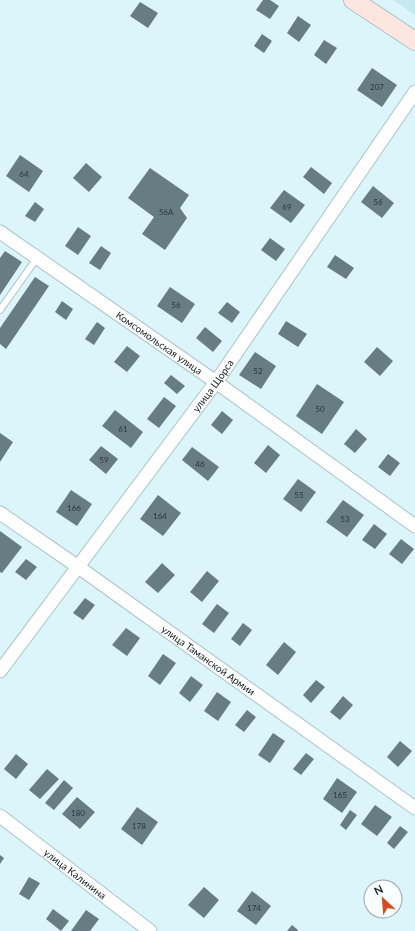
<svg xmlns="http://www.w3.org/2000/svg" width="415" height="931" font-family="Lato,sans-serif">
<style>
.built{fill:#c6e8f1}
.building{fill:#677d83}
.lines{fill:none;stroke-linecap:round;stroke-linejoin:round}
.lane-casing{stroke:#abc3ca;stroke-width:8}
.street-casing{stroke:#abc3ca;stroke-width:15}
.secondary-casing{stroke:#abc3ca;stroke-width:20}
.lane{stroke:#fff;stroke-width:6}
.street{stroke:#fff;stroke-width:13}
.secondary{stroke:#fde6df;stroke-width:18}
.labels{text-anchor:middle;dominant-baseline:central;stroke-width:3;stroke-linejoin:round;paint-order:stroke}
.number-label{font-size:8px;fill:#2a363a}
.street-label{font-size:10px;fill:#151e21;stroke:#f9feff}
</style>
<rect width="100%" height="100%" fill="#dcf5fb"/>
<path class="built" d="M393,0H415V15Z"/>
<path class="building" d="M263,0H270L279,6L270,19L256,10Z
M140,2L158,13L148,28L130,16Z
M298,16L311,25L299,42L287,33Z
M262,34L272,41L264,53L254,46Z
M324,40L337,48L326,64L314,55Z
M372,68L397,85L382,107L357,90Z
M20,155L43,171L29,192L6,176Z
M86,163L102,177L89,192L73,178Z
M311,167L332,183L324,194L303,177Z
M150,168L189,195L180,208L187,218L165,250L142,234L154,217L128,198Z
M373,186L394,203L382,218L361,202Z
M284,190L305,205L291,223L270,208Z
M35,202L44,209L35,222L25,216Z
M78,227L91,236L78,255L65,246Z
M270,238L285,249L276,261L261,250Z
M101,246L111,253L100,270L89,263Z
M5,251L22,262L0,295V258Z
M335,255L354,268L346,279L327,267Z
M35,277L49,286L6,349L0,344V328Z
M170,287L195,304L182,323L157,306Z
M62,301L73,309L66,320L55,312Z
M227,302L240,312L232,323L218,313Z
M286,321L307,334L298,347L278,334Z
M97,322L105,328L94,345L85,339Z
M205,327L222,341L213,352L196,338Z
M127,346L140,356L127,372L114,362Z
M377,347L393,361L380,376L364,362Z
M255,352L276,366L261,389L239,375Z
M171,375L185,386L177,394L164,383Z
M317,384L344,402L322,434L296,416Z
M164,397L176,406L159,428L147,419Z
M115,410L143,432L131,448L102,426Z
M222,411L233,420L222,434L211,425Z
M356,429L367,439L355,453L344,444Z
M0,433L13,442L0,462Z
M268,445L280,455L266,473L254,463Z
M101,446L118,459L106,474L89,460Z
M192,447L219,467L208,481L182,460Z
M388,454L400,463L390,476L378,467Z
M298,479L316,492L301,512L283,499Z
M71,490L92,504L77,526L56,512Z
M158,495L181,513L163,536L140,519Z
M343,500L364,515L347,537L326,522Z
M374,524L387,534L375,549L362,540Z
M0,531L22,547L2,573L0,572Z
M401,539L414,549L402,564L389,554Z
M26,559L37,567L26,580L15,572Z
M162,563L175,575L158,593L145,582Z
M207,571L219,581L202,602L190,592Z
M85,598L95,605L83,620L73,613Z
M217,604L229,613L214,633L202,624Z
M243,623L252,630L240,646L231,639Z
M126,628L140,638L127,656L112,645Z
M284,642L296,652L278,675L266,665Z
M163,654L176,663L160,685L148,676Z
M191,676L203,685L190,702L179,693Z
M316,680L325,687L311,703L303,695Z
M217,692L231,702L218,721L204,711Z
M343,696L353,705L340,720L330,712Z
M247,710L256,717L244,732L235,725Z
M273,733L285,741L270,763L258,755Z
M400,741L412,751L398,767L387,757Z
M306,753L314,759L301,775L293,769Z
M16,754L28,764L16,779L4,769Z
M47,769L59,779L40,799L29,790Z
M337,778L357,792L342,813L323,799Z
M64,780L73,788L54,810L45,803Z
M77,797L95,812L80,829L62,814Z
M375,805L392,817L377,836L361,824Z
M137,807L158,822L142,845L121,829Z
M350,810L357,815L346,830L340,825Z
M400,826L408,832L394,849L387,843Z
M0,855L4,858L0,864Z
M29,877L40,883L29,900L19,894Z
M204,887L219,900L204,918L188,905Z
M252,891L271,906L256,925L237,911Z
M53,909L69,921L61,931L46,919Z
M86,910L99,919L90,931H71Z
M292,925L298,930L297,931H287Z"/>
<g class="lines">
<g class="lane-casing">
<path id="lane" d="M0,310L37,258"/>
</g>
<g class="street-casing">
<g id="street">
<path id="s1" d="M0,232L216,382L415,526"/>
<path id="s2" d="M0,513L77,566L415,808"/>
<path id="s3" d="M0,671L216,382L415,92"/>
<path id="s4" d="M0,816L150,931"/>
</g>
</g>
<g class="secondary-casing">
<path id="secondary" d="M353,0L415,41"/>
</g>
<use href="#lane" class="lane"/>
<use href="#street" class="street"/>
<use href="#secondary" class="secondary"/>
</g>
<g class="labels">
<g class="number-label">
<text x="377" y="87">207</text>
<text x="24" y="174">64</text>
<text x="378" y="202">56</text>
<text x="287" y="207">69</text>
<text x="166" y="212">56А</text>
<text x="176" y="305">56</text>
<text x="258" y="371">52</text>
<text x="320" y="409">50</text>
<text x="123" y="429">61</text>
<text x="104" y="460">59</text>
<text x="200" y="464">46</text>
<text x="299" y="495">55</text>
<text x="74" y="508">166</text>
<text x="160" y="516">164</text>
<text x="345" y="519">53</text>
<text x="340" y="795">165</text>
<text x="78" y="813">180</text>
<text x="139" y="826">178</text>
<text x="254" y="908">174</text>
</g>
<g class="street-label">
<text stroke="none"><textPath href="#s1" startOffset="194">Комсомольская улица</textPath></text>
<text stroke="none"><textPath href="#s3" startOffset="356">улица Щорса</textPath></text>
<text stroke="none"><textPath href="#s2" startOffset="255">улица Таманской Армии</textPath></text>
<text stroke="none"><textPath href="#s4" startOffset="95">улица Калинина</textPath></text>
</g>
</g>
<g transform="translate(383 899) rotate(334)"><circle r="19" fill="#f9feff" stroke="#9ea4a6"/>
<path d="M0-3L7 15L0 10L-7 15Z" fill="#d34b1e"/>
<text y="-6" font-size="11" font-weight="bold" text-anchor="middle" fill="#151e21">N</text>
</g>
</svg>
